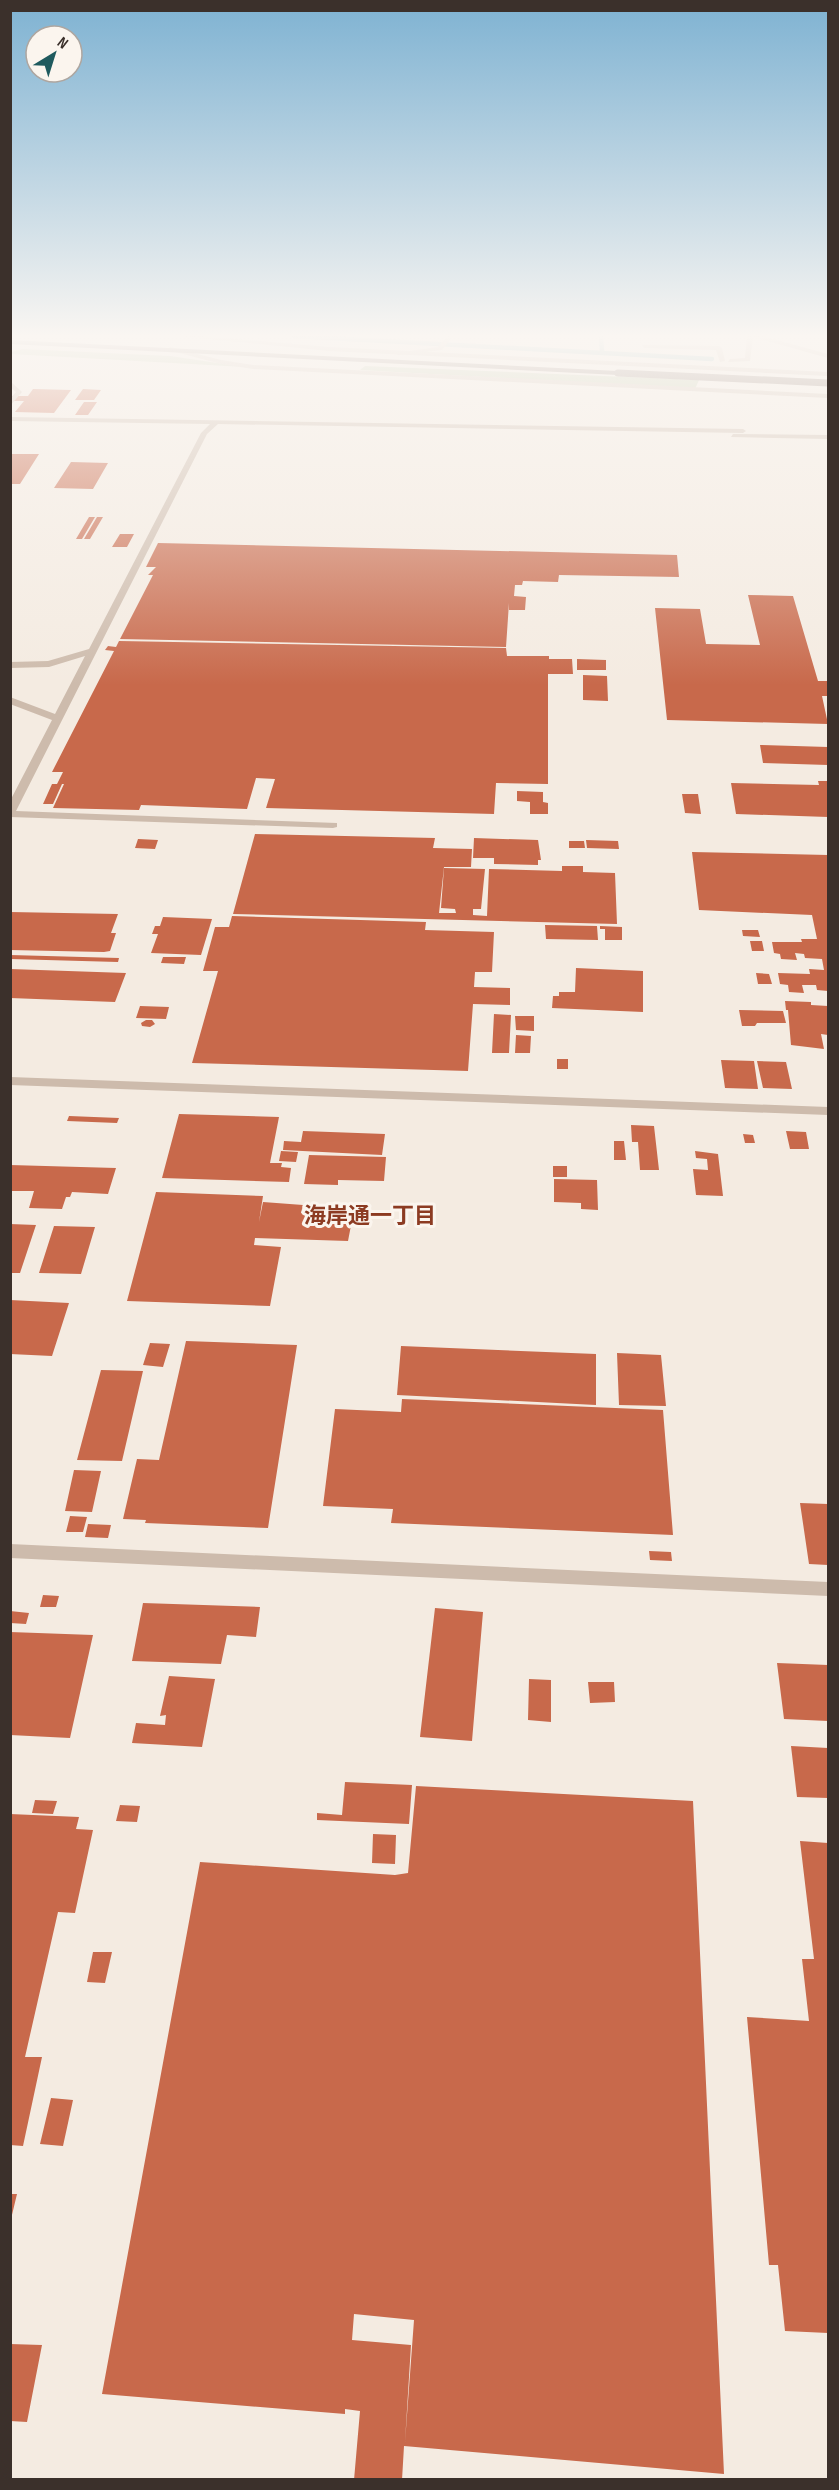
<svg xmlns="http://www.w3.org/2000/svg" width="839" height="2490" font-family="'Sofia Sans Condensed','Noto Sans JP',sans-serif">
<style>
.green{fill:#b8c4a0}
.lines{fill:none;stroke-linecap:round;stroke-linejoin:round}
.stream{stroke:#7fb0b2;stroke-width:4.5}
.building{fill:#c8694b;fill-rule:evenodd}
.lane{fill:#cdbbac;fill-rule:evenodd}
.street{fill:#cdbbac;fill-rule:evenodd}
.primary{fill:#7d675c;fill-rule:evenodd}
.primary-bridge{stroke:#7d675c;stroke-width:7}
.labels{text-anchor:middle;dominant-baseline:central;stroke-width:6;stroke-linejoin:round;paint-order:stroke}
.neighbourhood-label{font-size:22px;font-weight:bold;fill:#8c3b22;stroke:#fbf5ee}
</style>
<rect width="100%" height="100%" fill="#f4ebe1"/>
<path class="green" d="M22,349L170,356L245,367L11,354V352Z
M365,366L699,380L695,389L360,370Z"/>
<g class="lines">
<path class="stream" d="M294,336L712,359
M601,336L602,352"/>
</g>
<path class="building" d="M33,389L71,390L54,413L15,412L24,401H10V396H28Z
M83,389L101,390L94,400H75Z
M84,402H97L88,415H75Z
M10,454H39L20,484H10Z
M71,462L108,463L93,489L54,488Z
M89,517H95L82,539H76Z
M97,517H103L90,539H84Z
M120,534H134L127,547H112Z
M158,543L677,555L679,577L559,575L558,582L523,581L522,585H515L514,596L526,597L525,610H509V603L506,647L120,639L153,575H148L156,567H146Z
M748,595L793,596L818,681H828V696H822L828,724L667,720L655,608L700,609L706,644L760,645Z
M119,641L506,648L507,656H549V659H572L573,674H548V784L496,783L494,814L266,808L275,779L256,778L247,809L141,805L139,810L53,808L64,784H62L53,804H43L52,784H57L63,772H52L114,651L105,650L108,646L116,647Z
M577,659L606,660V670H577Z
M583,675L607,676L608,701L583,700Z
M760,745L828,747V765L763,763Z
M818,781H828V817L736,814L731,783L819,785Z
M517,791L543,792V802L548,803V814H530V802L517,801Z
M682,794H698L701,814L685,813Z
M255,834L435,838L433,848L472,849L471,867H444L439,913H456L455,909L441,908L444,868L485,869L481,909H473V915L487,916L489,869L562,871V866H583V872L615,873L617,924L233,914Z
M474,838L538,840L541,860H538V865L494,864V858H473Z
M138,839L158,840L155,849L135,848Z
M586,840L618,841L619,849L587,848Z
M569,841H584L585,848H569Z
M692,852L828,855V991L817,990L816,985H802L804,993L789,992L788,985L780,984L778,973L810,974L809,969L824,970L822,959L805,958L804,954L795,953L797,960L781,959L780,954L774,953L772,942H802L801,939H817L812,915L699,910Z
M10,912L118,914L111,933H116L110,951L104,952L10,950Z
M232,916L426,922L425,930L494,932L492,972H475L474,987L510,988V1005L473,1004L468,1071L192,1063L218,971H203L215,927H229Z
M163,917L212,919L201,955L151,953L158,934H152L155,926H160Z
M545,925L597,926L598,940L546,939Z
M600,926L622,927V940H605V929H600Z
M742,930H758L760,937L743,936Z
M750,941H762L764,951H752Z
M10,955L119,958L118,962L10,959Z
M163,957H186L184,964L161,963Z
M576,968L643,971V1012L552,1008L553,996H559V992H575Z
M10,969L126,973L115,1002L10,998Z
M756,973L769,974L772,984H758Z
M785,1001L811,1002V1005L828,1006V1035L821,1034L824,1049L791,1045L788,1010H786Z
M140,1006L169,1007L166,1019L136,1018Z
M739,1010L783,1011L786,1023H757L755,1026H742Z
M494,1014L511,1015L509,1053H492Z
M515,1016H534V1031L516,1030Z
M146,1020H152L155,1024L150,1027L142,1026L141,1023Z
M516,1035L531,1036L530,1053H515Z
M557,1059H568V1069H557Z
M721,1060L754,1061L758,1089L725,1088Z
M757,1061L786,1062L792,1089L763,1088Z
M179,1114L279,1117L270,1163H282L281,1167L291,1168L289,1182L162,1178Z
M69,1116L119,1118L117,1123L67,1121Z
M631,1125L654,1126L659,1170H640L638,1142H632Z
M303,1131L385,1134L382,1155L283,1150L284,1141L301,1142Z
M786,1131L806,1132L809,1149H790Z
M743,1134L753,1135L755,1143H745Z
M614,1141H624L626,1160H614Z
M281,1151L298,1152L296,1162L279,1161Z
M695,1151L718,1154L723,1196L696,1195L693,1169L708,1170L707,1159L696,1158Z
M309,1155L386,1157L384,1181L338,1180V1185L304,1184Z
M10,1165L116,1168L108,1194L72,1192L70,1197H66L62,1209L29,1208L34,1191H10Z
M553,1166H567V1177H553Z
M554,1179L597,1180L598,1210L581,1209V1203L554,1202Z
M156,1192L263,1196L259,1222L263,1202L303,1205L301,1213L353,1215L348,1241L255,1238L254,1245L281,1247L270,1306L127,1301Z
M10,1224L36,1225L20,1273H10Z
M54,1226L95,1227L81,1274L39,1273Z
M10,1300L69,1303L52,1356L10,1354Z
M186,1341L297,1345L268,1528L145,1523L146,1520L123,1519L137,1459L159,1460Z
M150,1343L170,1344L163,1367L143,1365Z
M401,1346L596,1354V1405L397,1395Z
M617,1353L661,1355L666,1406L619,1405Z
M101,1370L143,1371L122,1461L77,1460Z
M402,1399L663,1410L673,1535L391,1523L393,1509L323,1506L335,1409L401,1412Z
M74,1470L101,1471L92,1512L65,1511Z
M800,1503L828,1504V1565L809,1564Z
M70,1516L87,1517L83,1532H66Z
M88,1524L111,1525L108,1538L85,1537Z
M649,1551L671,1552L672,1561L650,1560Z
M43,1595L59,1596L56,1607H40Z
M143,1603L260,1607L256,1637L227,1635L221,1664L132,1661Z
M435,1608L483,1612L472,1741L420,1737Z
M10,1611L29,1613L26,1624L10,1623Z
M10,1632L93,1635L70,1738L10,1735Z
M777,1663L828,1665V1721L784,1719Z
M169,1676L215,1679L202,1747L132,1743L136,1723L165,1725L166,1715L160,1716Z
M529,1679L551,1680V1722L528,1720Z
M588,1682H614L615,1702L590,1703Z
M791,1746L828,1748V1798L797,1797Z
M345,1782L412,1785L409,1824L317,1820V1813L342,1815Z
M416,1786L693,1801L724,2474L404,2446L402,2480H354L360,2411L345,2409V2414L102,2394L200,1862L395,1875L408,1873ZM354,2314L414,2320L405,2442L411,2345L352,2340Z
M35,1800L57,1801L53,1814L32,1813Z
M120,1805L140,1806L137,1822L116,1821Z
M10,1814L79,1817L76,1829L93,1830L75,1913L58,1912L25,2057H42L23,2146L10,2145Z
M373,1834L396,1835L395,1864L372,1863Z
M800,1841L828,1843V2333L785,2331L778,2265H769L747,2017L809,2021L802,1959H814Z
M93,1952H112L105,1983L87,1982Z
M51,2098L73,2100L63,2146L40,2144Z
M10,2194H17L11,2219H10Z
M10,2344L42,2345L27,2422L10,2421Z"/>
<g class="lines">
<path class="lane" d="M447,336H453L442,350L398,355L395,353L438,347Z
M10,381L22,392L10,406V399L16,392L10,387Z
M10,417L743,429L746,431L743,433L218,424L207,434L16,811L337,823V827L333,828L10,817V801L52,720L10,704V697L55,714L85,656L49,667L10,668V662L48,661L89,649L201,433L210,424L10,421Z
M733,434L828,435V439L731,437Z
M10,1077L828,1107V1115L10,1085Z
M10,1544L828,1582V1596L10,1558Z"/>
<path class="street" d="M178,336H203L329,347L828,372V376L329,351Z
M747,336H762L828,354V358L753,337L750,361L728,362L730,359L745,358Z
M642,345L719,346L722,348L725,361L720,362L716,350L644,348Z
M170,347L221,360L253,365L828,394V398L253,369L221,364L168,350Z"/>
<path class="primary" d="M10,340L618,371L621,373L618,375L10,344Z"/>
<path class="primary-bridge" d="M618,373L828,383"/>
</g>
<linearGradient id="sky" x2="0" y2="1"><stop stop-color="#7eb2d2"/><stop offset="0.49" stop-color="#faf6f2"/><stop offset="1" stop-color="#faf6f2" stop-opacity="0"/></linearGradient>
<rect width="839" height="685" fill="url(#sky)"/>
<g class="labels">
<g class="neighbourhood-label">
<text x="370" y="1216">海岸通一丁目</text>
</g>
</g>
<rect width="839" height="2490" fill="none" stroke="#3b302b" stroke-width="24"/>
<g transform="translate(54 54) rotate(38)"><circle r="28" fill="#fbf5ee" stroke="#aea6a0" stroke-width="1.5"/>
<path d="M0-4.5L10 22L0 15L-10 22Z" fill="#1f5a5e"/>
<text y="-9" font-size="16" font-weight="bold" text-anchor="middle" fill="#3b302b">N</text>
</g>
</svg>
